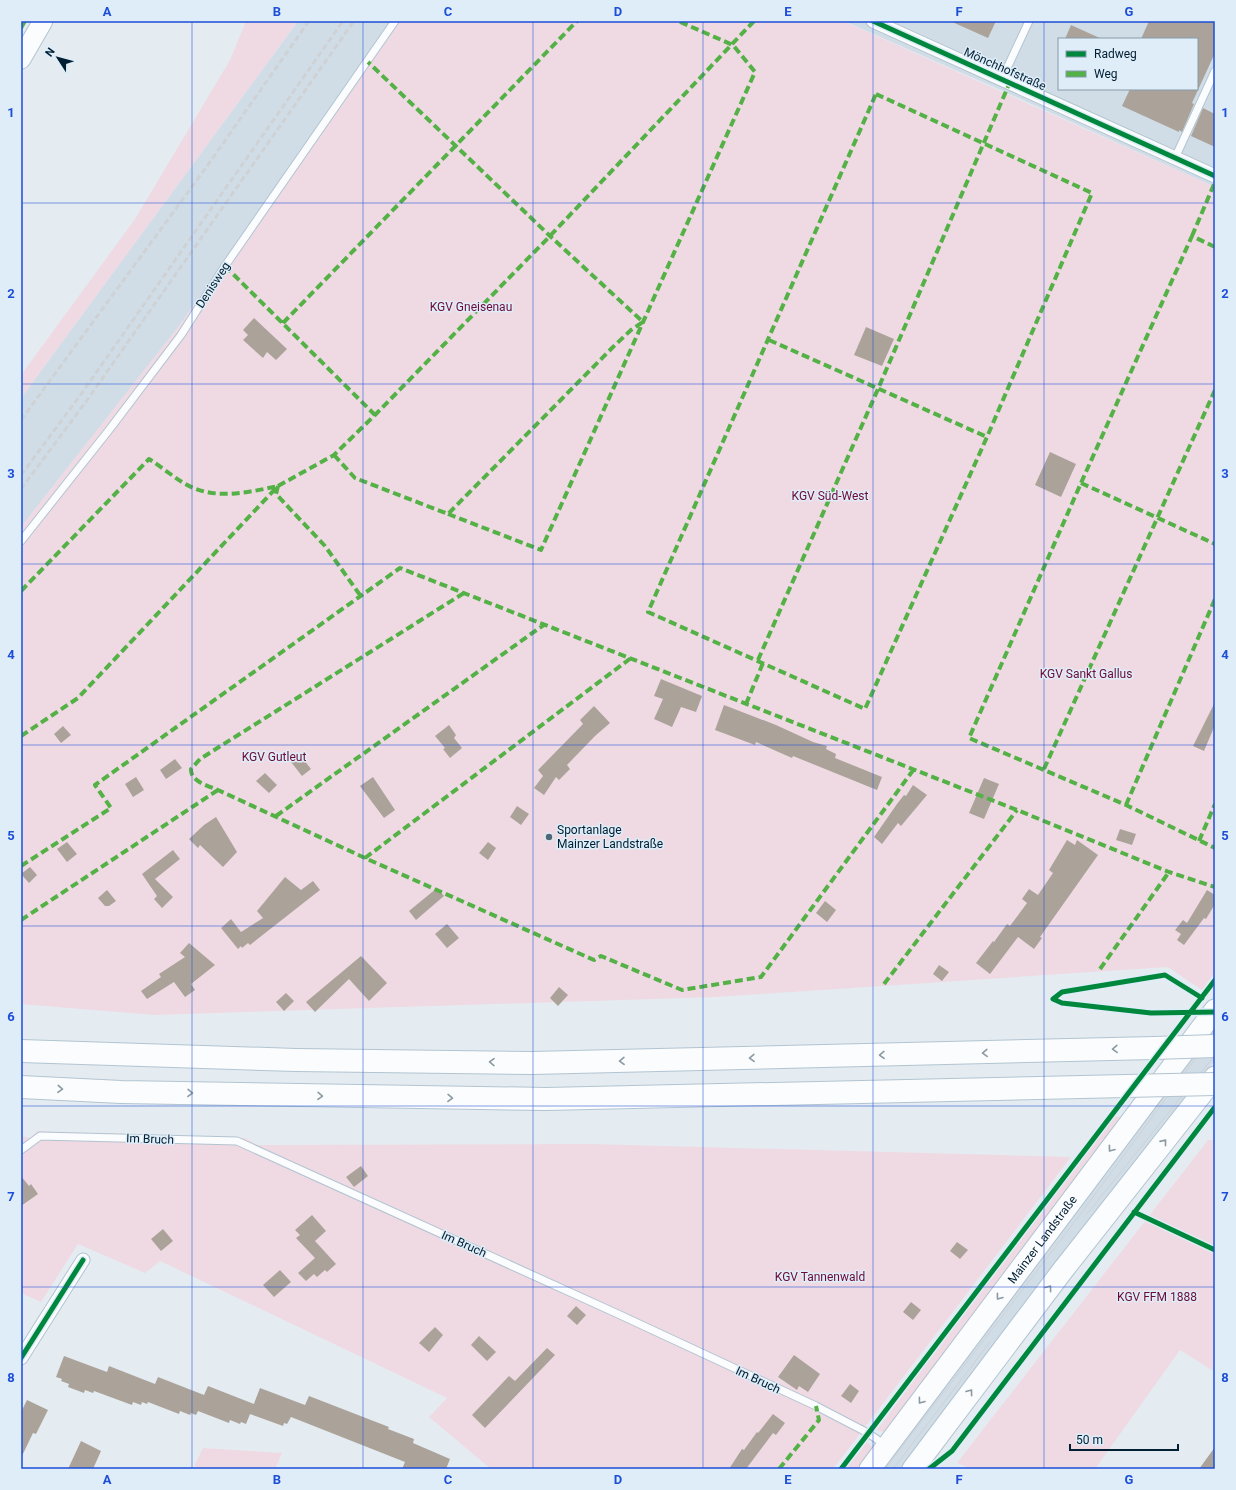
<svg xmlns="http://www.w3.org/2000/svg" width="1236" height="1490" font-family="Roboto,sans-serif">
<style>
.built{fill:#d0dde7;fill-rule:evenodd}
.green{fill:#efdae3}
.building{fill:#aba39a}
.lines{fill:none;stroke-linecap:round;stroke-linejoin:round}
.service-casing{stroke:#b2c4d1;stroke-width:9}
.minor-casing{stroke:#b2c4d1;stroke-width:15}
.secondary-casing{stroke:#b2c4d1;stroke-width:21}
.primary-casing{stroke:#b2c4d1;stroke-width:23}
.motorway-casing{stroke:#b2c4d1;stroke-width:24}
.service{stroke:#fbfcfd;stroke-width:7}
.minor{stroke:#fbfcfd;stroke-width:13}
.secondary{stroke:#fbfcfd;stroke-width:19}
.primary{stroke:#fbfcfd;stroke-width:21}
.motorway{stroke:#fbfcfd;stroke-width:22}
.tram{stroke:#cfd2d5;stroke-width:1}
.rail{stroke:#cfd2d5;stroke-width:3;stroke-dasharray:6 3;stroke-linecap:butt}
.motorway-bridge-casing{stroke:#b2c4d1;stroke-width:24;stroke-linecap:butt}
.motorway-bridge{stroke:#fbfcfd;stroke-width:22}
.quiet{stroke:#54b146;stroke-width:4;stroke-dasharray:8 4;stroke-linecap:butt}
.cycleway-casing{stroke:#deedf8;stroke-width:8}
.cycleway{stroke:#00873e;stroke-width:5}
.oneway{stroke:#8a99a2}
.grid{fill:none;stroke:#1d4ed8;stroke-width:1;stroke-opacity:0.55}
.poi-dot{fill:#506776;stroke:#deedf8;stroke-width:1.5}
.labels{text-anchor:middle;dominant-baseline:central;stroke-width:3;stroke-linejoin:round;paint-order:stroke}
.street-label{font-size:12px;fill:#001f33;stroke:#deedf8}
.park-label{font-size:12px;fill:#6d0a37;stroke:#deedf8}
.poi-label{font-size:12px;fill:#001f33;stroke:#deedf8;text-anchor:start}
.neatline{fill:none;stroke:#1d4ed8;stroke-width:1.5}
.grid-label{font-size:13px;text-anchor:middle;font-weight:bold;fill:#1d4ed8}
</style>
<rect width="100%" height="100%" fill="#e4ecf2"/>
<path class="built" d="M298,21H397L176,330L21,527V398Z
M844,21H1215V187L1005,92ZM1059,39H1197V89H1059Z
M1215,1024V1060L1173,1116L900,1469H878Z"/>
<path class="green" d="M246,21H298L21,398V375L135,219L230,60Z
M397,21H843L1215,187V972L1202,990L1168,967L716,997L154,1015L21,1004V527L176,330Z
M1127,1116L887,1431L883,1432L877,1430L1016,1244L1109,1123L1114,1117Z
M37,1131L245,1138L258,1145L593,1144L1071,1157L833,1469H491L429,1417L447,1398L160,1261L145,1273L78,1244L41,1302L21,1293V1136L31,1138Z
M1208,1140H1215V1372L1180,1350L1095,1469H972L957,1463Z
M867,1442L873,1448L869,1457L860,1469H846Z
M203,1448L282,1453L275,1469H200L194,1466Z"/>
<path class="building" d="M950,21H996L988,38Z
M1149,21H1215V53L1192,103L1194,104L1182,132L1179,130V132L1122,106L1130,89H1197V39H1141Z
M1071,25L1102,39H1065Z
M1203,108L1215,114V147L1191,136Z
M254,318L287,349L276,360L267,352L263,358L243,340L248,335L243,330Z
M866,327L894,339L882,366L854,355Z
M1050,452L1076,464L1061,497L1035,485Z
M661,679L702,696L696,712L681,707L672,727L654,719L663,699L654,696Z
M1214,704L1215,725L1204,751L1193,746Z
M724,705L776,725L813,742L827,746L826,749L836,754L835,758L882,777L877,790L793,756L792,758L756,742L755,745L715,730Z
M594,706L610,723L595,736L567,765L570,769L559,780L556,777L544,795L534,788L543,776L538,770L583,724L580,720Z
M449,725L456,735L454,738L462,748L450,758L443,749L445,748L435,736Z
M63,726L71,735L61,743L54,734Z
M300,755L311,769L302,776L291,762Z
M175,759L182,768L166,779L160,770Z
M265,773L277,785L269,793L256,781Z
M136,777L144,790L133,797L125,784Z
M373,777L395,810L384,818L360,786Z
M984,778L999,784L984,819L969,813Z
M913,785L927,795L901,826L898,823L882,844L874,837L897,804L904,795L906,796Z
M517,806L529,814L521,825L510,817Z
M216,817L237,852L223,867L200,845L198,848L189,839L204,825Z
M1120,829L1136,834L1132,845L1116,840Z
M1067,840L1075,845L1077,840L1098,855L1040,937L1042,938L1034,949L1018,937L990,974L976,963L993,941L994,942L1007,924L1010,926L1027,903L1022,899L1029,889L1038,895L1053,873L1049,870Z
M67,842L77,854L67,862L57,849Z
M488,842L496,848L488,860L479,853Z
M173,850L180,859L155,879L173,897L162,908L154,899L157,896L142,874Z
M30,867L37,875L29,883L21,874Z
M285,877L301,890L313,881L320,890L250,945L248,943L242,948L241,946L238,949L221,928L231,919L241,932L263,918L257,911Z
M437,888L444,896L416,920L409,911Z
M107,890L116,901L109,906H105L98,898Z
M1207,890L1215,895V904L1206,919L1204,918L1184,945L1177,940L1181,934L1175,930L1183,920L1187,923Z
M825,901L836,910L827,922L816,913Z
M447,924L459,938L447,948L435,934Z
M189,943L215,965L191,984L195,990L185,997L174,982L147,999L141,991L161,977L159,974L185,957L180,953Z
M361,956L387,983L369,1001L349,979L315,1012L306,1002Z
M939,965L949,972L942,981L933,974Z
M559,987L568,995L558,1006L550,998Z
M286,993L294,1001L284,1011L276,1002Z
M361,1166L368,1176L354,1187L346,1177Z
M21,1176L29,1186L31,1184L38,1194L21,1206Z
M312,1215L326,1231L315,1241L336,1264L327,1272L325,1270L317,1277L314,1274L306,1281L298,1273L315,1258L296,1238L300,1235L295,1230Z
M163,1229L173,1241L161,1251L151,1239Z
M957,1242L968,1250L960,1259L950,1251Z
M280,1270L291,1282L274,1297L263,1285Z
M911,1302L921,1310L913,1320L903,1312Z
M576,1306L586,1315L577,1325L567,1316Z
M435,1327L443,1335L429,1352L419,1343Z
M479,1336L496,1352L487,1361L471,1345Z
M547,1348L555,1355L485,1428L472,1415L509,1376L515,1381Z
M794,1355L820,1374L808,1392L799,1386L797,1390L778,1377Z
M64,1356L107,1372L109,1366L155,1384L158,1377L204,1395L208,1386L254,1404L246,1424L241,1422L240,1424L230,1420L229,1423L198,1411L196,1415L191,1413L190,1415L180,1411L179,1414L148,1402L147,1404L142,1402L141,1405L133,1402L132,1405L94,1391L93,1393L85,1390L84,1393L68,1387L69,1384L61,1381L62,1379L56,1377Z
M850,1384L859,1391L851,1403L841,1396Z
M260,1388L305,1405L309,1396L389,1427L388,1429L414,1439L413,1443L450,1459L446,1469H402L405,1462L291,1417L287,1424L284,1423L283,1426L250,1414Z
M27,1400L48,1410L36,1434L33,1433L21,1458V1412Z
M773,1414L785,1423L776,1435L773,1433L746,1469H729L742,1449L744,1450L757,1432L758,1433Z
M81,1441L101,1451L93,1469H68Z
M1215,1447V1469H1199Z"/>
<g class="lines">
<g class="service-casing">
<path id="service" d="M1002,79L1029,21
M1175,158L1215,71
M21,541L109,430L181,335L225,266L395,21
M21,1150L40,1136L237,1141L618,1314L816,1406L868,1433L885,1445"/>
</g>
<g class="minor-casing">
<path id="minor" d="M873,21L1215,176
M21,1358L83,1260"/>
</g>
<g class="secondary-casing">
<path id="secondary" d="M21,59L43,21"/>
</g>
<g class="primary-casing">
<g id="primary">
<path id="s1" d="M870,1469L1215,1010"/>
<path d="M913,1469L1063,1270L1215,1077"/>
</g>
</g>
<g class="motorway-casing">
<path id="motorway" d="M21,1051L296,1060L532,1063L1154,1048
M21,1087L121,1092L546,1099L1126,1086"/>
</g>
<use href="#service" class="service"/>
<use href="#minor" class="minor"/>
<use href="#secondary" class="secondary"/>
<use href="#primary" class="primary"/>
<use href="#motorway" class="motorway"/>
<path class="tram" d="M1087,1214L1215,1055
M885,1469L1076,1220L1215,1032
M893,1469L990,1342"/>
<path class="rail" d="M21,420L205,169L309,21
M21,475L79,397L343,21
M21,489L85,403L354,21"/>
<g class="motorway-bridge-casing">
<path id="motorway-bridge" d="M1154,1048L1215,1046
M1126,1086L1215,1084"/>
</g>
<use href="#motorway-bridge" class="motorway-bridge"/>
<path class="quiet" d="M21,28L25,21
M876,94L1092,193L987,437L865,709L648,612Z
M1192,236L1215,182
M1215,247L1192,236L1081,483L969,738L1126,805L1215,848
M225,266L375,415
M283,323L577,21
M769,340L987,437
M334,455L355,478L448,514L613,347L631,330L643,322L550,236L368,62
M1081,483L1215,544
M278,486L276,494L325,546L360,595
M448,514L541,550L755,72L733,45L678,21
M21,591L149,459C160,466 171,475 182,482C211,501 246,493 278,486
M464,593L200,759L191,769C190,781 208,786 218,790L365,858L594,960L601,956L682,990L761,977L914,769
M758,660L878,389L1010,82
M746,704L763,663
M21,736L78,698L278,486L334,455L375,415L550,236L754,21
M1044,769L1215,390
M1126,805L1215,599
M276,816L545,624
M1199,841L1215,804
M365,858L631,658
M21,866L111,808L95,785L400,568L1017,810L1169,872L1215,887
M21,920L218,790
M1100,969L1169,872
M884,984L1017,810
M779,1469L819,1420L816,1406"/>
<g class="cycleway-casing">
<path id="cycleway" d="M873,21L1215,176
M1202,998L1165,975L1062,992L1053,999L1062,1003L1151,1013L1215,1012
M1134,1212L1215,1250
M21,1358L83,1260
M841,1469L1215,980
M929,1469L952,1451L1215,1107"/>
</g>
<use href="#cycleway" class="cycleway"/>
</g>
<defs><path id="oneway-chevron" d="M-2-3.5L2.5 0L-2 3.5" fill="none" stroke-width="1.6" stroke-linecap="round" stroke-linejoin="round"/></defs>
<g class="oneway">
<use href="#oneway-chevron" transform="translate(1115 1049) rotate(178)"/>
<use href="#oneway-chevron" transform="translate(985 1053) rotate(178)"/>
<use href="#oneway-chevron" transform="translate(882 1055) rotate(179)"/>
<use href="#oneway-chevron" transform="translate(752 1058) rotate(179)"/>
<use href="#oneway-chevron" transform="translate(622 1061) rotate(179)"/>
<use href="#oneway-chevron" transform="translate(492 1062) rotate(-179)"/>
<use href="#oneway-chevron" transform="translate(60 1089) rotate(3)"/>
<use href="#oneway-chevron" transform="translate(190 1093) rotate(1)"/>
<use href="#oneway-chevron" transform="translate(320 1096) rotate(1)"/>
<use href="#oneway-chevron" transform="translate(450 1098) rotate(1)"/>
<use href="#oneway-chevron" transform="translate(1164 1142) rotate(-51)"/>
<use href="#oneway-chevron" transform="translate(1111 1149) rotate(127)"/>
<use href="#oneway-chevron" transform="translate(1049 1288) rotate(-53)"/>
<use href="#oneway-chevron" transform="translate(999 1297) rotate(127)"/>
<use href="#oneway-chevron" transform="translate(970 1392) rotate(-53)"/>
<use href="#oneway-chevron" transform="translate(921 1401) rotate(127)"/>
</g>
<path class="grid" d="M192,21V1469M363,21V1469M533,21V1469M703,21V1469M873,21V1469M1044,21V1469M21,203H1215M21,384H1215M21,564H1215M21,745H1215M21,926H1215M21,1106H1215M21,1287H1215"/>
<circle class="poi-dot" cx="549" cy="837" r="4"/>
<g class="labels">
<g class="street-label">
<text transform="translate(1005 69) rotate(24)">Mönchhofstraße</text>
<text transform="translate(213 285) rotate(-57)">Denisweg</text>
<text transform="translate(150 1139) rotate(2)">Im Bruch</text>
<text stroke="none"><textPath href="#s1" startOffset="287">Mainzer Landstraße</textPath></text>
<text transform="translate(464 1244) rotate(24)">Im Bruch</text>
<text transform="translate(758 1380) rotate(25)">Im Bruch</text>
</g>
<g class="park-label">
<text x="471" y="307">KGV Gneisenau</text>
<text x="830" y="496">KGV Süd-West</text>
<text x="1086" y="674">KGV Sankt Gallus</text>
<text x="274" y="757">KGV Gutleut</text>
<text x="820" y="1277">KGV Tannenwald</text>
<text x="1157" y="1297">KGV FFM 1888</text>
</g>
<g class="poi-label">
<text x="557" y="830">Sportanlage<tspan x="557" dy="14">Mainzer Landstraße</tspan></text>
</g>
</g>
<rect width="1236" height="1490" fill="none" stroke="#deedf8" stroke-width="44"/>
<rect x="1058" y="38" width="140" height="52" fill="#deedf8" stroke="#859ba9"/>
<rect x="1066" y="51" width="20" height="6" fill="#00873e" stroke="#859ba9"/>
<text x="1094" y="58" font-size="12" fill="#001f33">Radweg</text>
<rect x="1066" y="71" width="20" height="6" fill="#54b146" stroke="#859ba9"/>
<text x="1094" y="78" font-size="12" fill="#001f33">Weg</text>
<g transform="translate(58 58) rotate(306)" stroke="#deedf8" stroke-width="3" paint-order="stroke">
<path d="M0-3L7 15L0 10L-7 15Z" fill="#001f33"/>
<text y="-6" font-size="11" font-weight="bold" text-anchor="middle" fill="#001f33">N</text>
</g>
<path d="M1070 1444v6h108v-6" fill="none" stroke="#001f33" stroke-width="2"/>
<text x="1076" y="1444" font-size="12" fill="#001f33" stroke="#deedf8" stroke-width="3" paint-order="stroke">50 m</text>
<rect x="22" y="22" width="1192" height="1446" class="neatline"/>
<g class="grid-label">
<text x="107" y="16">A</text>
<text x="277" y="16">B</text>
<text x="448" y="16">C</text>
<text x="618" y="16">D</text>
<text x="788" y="16">E</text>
<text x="959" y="16">F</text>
<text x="1129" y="16">G</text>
<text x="11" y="117">1</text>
<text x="1225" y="117">1</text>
<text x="11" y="298">2</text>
<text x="1225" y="298">2</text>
<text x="11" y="478">3</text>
<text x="1225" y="478">3</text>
<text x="11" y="659">4</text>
<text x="1225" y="659">4</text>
<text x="11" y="840">5</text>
<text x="1225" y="840">5</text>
<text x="11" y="1021">6</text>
<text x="1225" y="1021">6</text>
<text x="11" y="1201">7</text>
<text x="1225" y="1201">7</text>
<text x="11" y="1382">8</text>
<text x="1225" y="1382">8</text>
<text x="107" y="1484">A</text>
<text x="277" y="1484">B</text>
<text x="448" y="1484">C</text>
<text x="618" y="1484">D</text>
<text x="788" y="1484">E</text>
<text x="959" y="1484">F</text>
<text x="1129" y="1484">G</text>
</g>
</svg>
